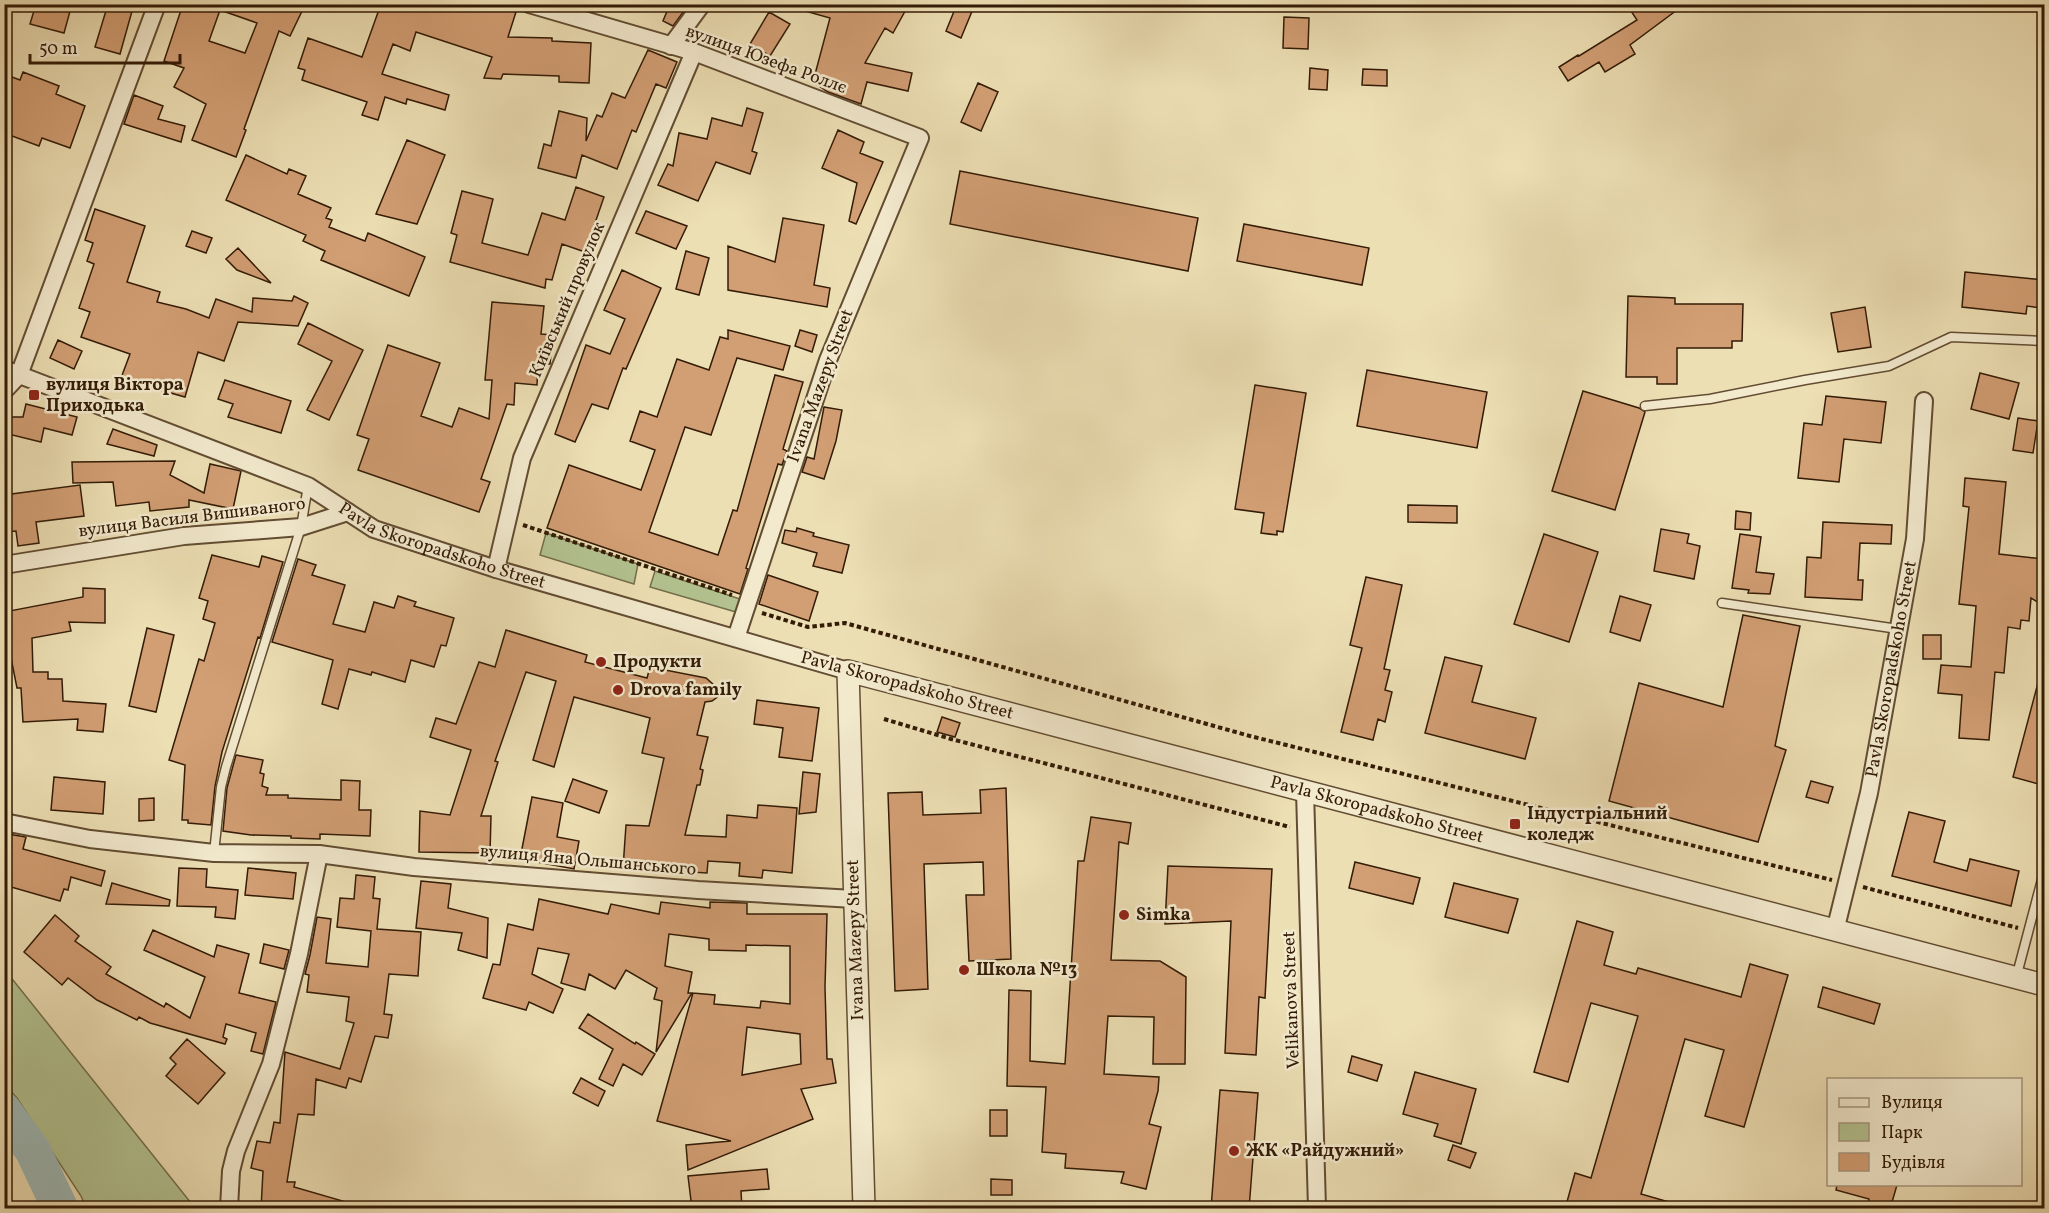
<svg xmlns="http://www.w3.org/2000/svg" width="2049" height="1213" font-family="Vollkorn,serif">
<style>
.green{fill:#b3c391;stroke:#736f4c;stroke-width:1.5}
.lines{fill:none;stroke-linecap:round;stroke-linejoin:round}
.river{stroke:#9ebab8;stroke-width:36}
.building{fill:#d29e74;stroke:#331b06;stroke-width:1.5;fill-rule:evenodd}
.service-casing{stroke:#624c32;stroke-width:11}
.minor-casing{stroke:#624c32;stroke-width:20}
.tertiary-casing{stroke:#624c32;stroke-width:24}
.path{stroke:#331b06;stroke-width:4;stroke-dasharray:4.5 3;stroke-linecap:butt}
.service{stroke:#f3eace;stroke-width:8}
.minor{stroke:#f3eace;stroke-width:16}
.tertiary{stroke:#f3eace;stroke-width:21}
.poi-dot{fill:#8f2418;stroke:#f3eace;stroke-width:2}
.labels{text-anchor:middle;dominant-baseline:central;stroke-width:5;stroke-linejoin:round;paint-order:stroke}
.street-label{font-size:18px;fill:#331b06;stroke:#f3eace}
.poi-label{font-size:18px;font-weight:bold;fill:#331b06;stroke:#f3eace;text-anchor:start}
</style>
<rect width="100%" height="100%" fill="#eddfb4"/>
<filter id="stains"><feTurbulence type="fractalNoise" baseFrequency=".00333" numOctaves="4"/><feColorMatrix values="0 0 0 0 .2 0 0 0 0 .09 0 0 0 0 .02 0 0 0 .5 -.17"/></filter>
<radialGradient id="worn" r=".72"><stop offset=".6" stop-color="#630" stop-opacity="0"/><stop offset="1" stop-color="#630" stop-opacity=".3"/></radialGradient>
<path class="green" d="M546,533L638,564L634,584L540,555Z
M655,571L740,599L736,612L650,587Z
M4,974L13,980L195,1208H86L81,1196L17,1098L5,1085Z"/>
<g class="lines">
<path class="river" d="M4,1111L33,1151L60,1208"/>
</g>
<path class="building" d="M36,4H72L64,33L30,24Z
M108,4H134L120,54L95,47Z
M183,4H294L303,9L290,36L279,31L244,129L246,130L236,157L192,140L206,104L174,87L184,68L164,61ZM220,10L257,23L245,53L209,41Z
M381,4H493L516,12L508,37L552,38V41L591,43L589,83L559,82V76L503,74L501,79L484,78L492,57L416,32L410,51L393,44L382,74L449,95L445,110L407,99L406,104L385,97L378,120L362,115L367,102L302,80L305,70L298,68L308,38L362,57Z
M670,4H689L673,26L663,21Z
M799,4H909L893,33L885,28L865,63L912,73L908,91L867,82L861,104L828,92L813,82L830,18L798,9Z
M957,4H975L961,38L946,31Z
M1640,4H1685L1630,45L1635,54L1605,72L1599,62L1568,81L1559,67L1578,55L1579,56L1637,20L1631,11Z
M769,12L790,24L770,56L750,44Z
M1284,17L1309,18L1308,49L1283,48Z
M648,50L677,62L666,88L656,84L636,132L632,130L617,169L582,155L576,178L538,168L544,144L551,146L559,111L587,118L586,141L597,115L602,117L612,93L625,98Z
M1310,68L1328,70L1327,90L1309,89Z
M1363,69L1387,70V86L1362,85Z
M23,72L59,86L56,94L85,106L70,148L42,138L39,146L4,133V74L20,80Z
M978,83L998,92L981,131L961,122Z
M134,95L163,106L158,119L185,126L181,142L124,124Z
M747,108L763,113L752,151L757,153L750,174L716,162L698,201L658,185L668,164L673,166L679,133L707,139L712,118L742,126Z
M838,130L864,142L860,153L883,162L856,224L849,221L857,183L822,168Z
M407,140L445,155L417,224L376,214Z
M246,155L287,174L289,169L306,176L298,194L331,208L326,218L332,220L329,227L365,241L368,233L425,257L409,296L321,260L325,251L303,241L306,235L226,200Z
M960,171L1198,218L1188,271L950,224Z
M576,187L604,197L585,252L562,244L552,280L546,279L545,288L450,262L457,235L451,233L462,191L493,199L482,243L528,255L542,213L565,220Z
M95,209L145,226L127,282L160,292L157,302L186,309L209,318L216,299L252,312L253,298L292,301L294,296L308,303L298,326L238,322L224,361L198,352L185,397L135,383L132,391L118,386L130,354L81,337L90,312L79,308L94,264L87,261L93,243L85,240Z
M646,211L687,226L676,249L636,233Z
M783,218L824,225L814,285L830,288L827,307L728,290V246L775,262Z
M1244,224L1369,248L1362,285L1237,261Z
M192,231L212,238L206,253L186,246Z
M238,248L271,283L237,270L226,259Z
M686,251L709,258L699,295L676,289Z
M622,270L661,288L626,369L623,368L608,409L592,404L575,442L555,434L586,345L610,354L625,319L604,310Z
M1965,272L2044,280L2041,308L2027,306L2026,314L1962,307Z
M1628,296L1675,298V304H1743L1742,341H1732V348H1677V384H1657V377H1626Z
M492,302L544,306L541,334L553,335L550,364H538L537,385L515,383L514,405L507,404L481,479L490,482L479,512L358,470L369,439L357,435L388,345L440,363L421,416L452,427L459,408L489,419L492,380H485Z
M1865,307L1871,347L1838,352L1831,313Z
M308,323L363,350L329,420L307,410L332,361L298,344Z
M728,330L790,346L783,370L737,358L711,435L685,427L649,532L718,555L733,510L737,511L775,375L803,382L783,449L787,451L782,465L778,464L746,568L748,569L740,594L547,528L569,465L641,490L655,450L630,441L640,411L657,417L677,359L709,370L720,337L728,339Z
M800,330L817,335L812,352L795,346Z
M58,340L82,351L74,369L50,358Z
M1367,370L1487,392L1477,448L1357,426Z
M1980,373L2019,383L2009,419L1971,409Z
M225,380L291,401L281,433L228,417L233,404L218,399Z
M1255,385L1306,393L1283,532L1277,531V535L1261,533L1264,513L1235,509Z
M1583,391L1639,408L1645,412L1615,510L1552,491Z
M1826,396L1886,402L1881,443L1844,439L1839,482L1798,478L1804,423L1822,425Z
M26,404L77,417L72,435L44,428L41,442L4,433V417H23Z
M824,407L842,410L836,441L824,479L802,472L807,457L814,459Z
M2018,418L2038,421L2033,453L2013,450Z
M113,429L157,445L154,456L107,444Z
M175,461L170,475L204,493L210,464L241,471L233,509L189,500V507L150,511L149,502L116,506L113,482L73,483L72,462Z
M1965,478L2006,482L1999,554L2044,559V593L2039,603L2031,598L2029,621L2021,620L2020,629L2008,627L2004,673L1995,672L1989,740L1959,738L1962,695L1938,693L1941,665L1971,667L1976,606L1959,604L1969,507L1963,506Z
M80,485L84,516L36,522L39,543L18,546L16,531L4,532V495Z
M1408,505L1457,506V523L1408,522Z
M1736,511L1751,513L1750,530L1735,529Z
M1823,522L1892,525L1891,544L1860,543L1858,580H1863L1862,600L1805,597L1807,557L1821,558Z
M797,528L814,533L813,536L849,545L842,573L813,566L817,553L782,543L785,530L796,532Z
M1661,529L1689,534L1687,543L1700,546L1694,579L1654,571Z
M1544,534L1598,552L1569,642L1514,624Z
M1740,534L1761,537L1756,572L1774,574L1770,594L1748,593L1749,590L1732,588Z
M212,555L259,567L262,556L283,562L260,638L258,637L222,752L215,786L211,825L188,823V820H182L185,765L169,760L199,659L204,661L215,623L203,619L208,601L199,598Z
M298,559L316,565L312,575L345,585L333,624L365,632L374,602L394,608L398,596L416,602L414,606L454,618L446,646L441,645L434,667L411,660L405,682L372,672L371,675L349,669L338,709L322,704L333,660L272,642Z
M768,575L818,592L809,621L759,604Z
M1366,577L1402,585L1384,669L1390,670L1385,690L1392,692L1385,722L1378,719L1373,740L1341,732L1362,648L1350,645Z
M83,588L105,589V623L69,622L71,631L32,638L33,672H48V679H62L63,701L106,704L103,732L77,730L78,719L23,722L21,688H17L4,623V612L83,597Z
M1620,596L1651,605L1640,641L1610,632Z
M1743,615L1800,626L1775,746L1786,750L1758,842L1609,801L1639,683L1723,707Z
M147,628L174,635L156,712L129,706Z
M506,630L587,655L585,662L647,678L650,667L706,678L723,693L712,701L705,702L697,735L708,737L700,769L703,770L700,785H697L685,835L726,837L727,815L757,818L758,805L797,808L792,873L763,870L762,878L739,876L740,863L708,861L707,873L623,868L626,825L649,826L664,758L642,753L650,718L574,697L554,767L533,760L556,681L526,672L495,761L498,762L481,816H491L490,853L419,852L420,811L450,815L471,750L430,737L436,718L456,724L479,662L495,667Z
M1923,635H1941V659H1923Z
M1445,657L1482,666L1472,702L1536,718L1525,759L1425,733Z
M2039,679H2044V776L2042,785L2013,777Z
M757,700L819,708L812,761L779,757L783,728L754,724Z
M942,717L960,723L955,737L937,732Z
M236,755L263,760L260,773L264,774L262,786L268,788L266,795H288V798L341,800V780L360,781L359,810H371L370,836L320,834V839L291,838V836L251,835L223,831L227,788Z
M803,772L820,774L816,812L799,814Z
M54,777L105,782L103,814L51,810Z
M573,779L607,791L599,813L565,801Z
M1811,781L1833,787L1828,803L1806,797Z
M1006,788L1011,959L969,961L966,895H984L983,862L924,864L928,989L895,991L888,793L922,792L923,815L981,813L980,790Z
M532,797L563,803L557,837L579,841L574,869L520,859Z
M154,798V820L139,821V799Z
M1909,812L1945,821L1934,862L1967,871L1970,859L2019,871L2011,906L1892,876Z
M1091,817L1131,823L1128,844L1119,842L1111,960L1160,961L1186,977L1185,1064H1153L1154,1017L1108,1016L1104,1074L1159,1077L1158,1091L1149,1124L1161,1127L1146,1189L1121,1183L1124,1172L1065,1168L1066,1154L1042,1152L1046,1087L1007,1086L1009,990L1031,991L1030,1061L1065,1064L1078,861H1084Z
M8,834L26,837L23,849L105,871L101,886L71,877L68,890L64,889L60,901L4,885V848Z
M1355,862L1420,878L1413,904L1349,888Z
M1168,866L1272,869L1265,998L1259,997L1256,1055L1225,1053L1231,921L1165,924Z
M179,868L207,869L206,887L238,890L235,919L215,917L216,907L177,906Z
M248,868L296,873L293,899L245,895Z
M356,875L375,877L373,898L380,899L377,929L421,932L418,976L389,974L384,1014L392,1015L388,1038L375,1036L361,1082L349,1078L346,1088L316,1079L314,1115L298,1114L287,1182H295L294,1187L353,1204V1209H261L263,1171L251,1168L257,1141L270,1143L274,1122L280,1123L285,1052L340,1069L354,1023L346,1021L349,997L307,992L309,975L305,974L310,955L317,917L331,919L326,963L368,967L371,931L337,927L340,898L354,899Z
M421,881L451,884L448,908L488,918L487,958L458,950L462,933L416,928Z
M112,883L170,900L169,906L106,904Z
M1454,883L1518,899L1508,933L1445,917Z
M539,899L608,914L611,904L659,914L661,902L710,908V902L747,903V914H827L825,987L827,1059H832L836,1083L801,1089L813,1119L688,1170L686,1145L731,1141L657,1121L693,993L715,995L714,1004L760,1008L761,1001L790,1004V946L746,945V951L709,950V939L669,934L665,966L692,972L688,993H692L656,1052L662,1001L654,999L657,988L626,970L615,989L589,974L585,990L561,983L569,954L538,948L532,974L563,989L553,1013L529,1002L526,1010L483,998L493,964L500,965L508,924L533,930ZM747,1027L800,1034L801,1064L742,1075Z
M55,915L79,936L75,941L111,967L106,974L164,1007L166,1003L190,1018L205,977L144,950L153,930L214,957L217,945L249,954L239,993L276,1002L263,1054L251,1051L256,1033L226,1024L223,1037L227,1039L225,1044L150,1023L139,1017L137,1020L97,1000L68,978L62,985L24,952Z
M1577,921L1613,932L1604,965L1636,974L1638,968L1741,997L1750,964L1788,975L1744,1127L1705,1116L1724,1050L1685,1039L1641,1194L1676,1204L1675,1209H1565L1575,1173L1591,1178L1638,1016L1591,1003L1568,1082L1534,1072Z
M264,944L289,950L284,969L260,963Z
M1823,987L1880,1004L1874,1024L1818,1007Z
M588,1014L635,1044L636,1042L655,1054L642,1075L623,1064L613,1086L599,1079L613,1049L579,1028Z
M187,1039L225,1073L198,1104L166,1076L176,1064L170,1058Z
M1352,1056L1382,1065L1377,1081L1348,1072Z
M1415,1072L1476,1089L1461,1144L1434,1136L1438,1124L1403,1114Z
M581,1078L605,1091L598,1106L573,1093Z
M1220,1090L1258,1093L1249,1209H1211Z
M990,1110H1007V1136H990Z
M1453,1145L1476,1153L1470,1168L1448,1160Z
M767,1169L769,1189L741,1191L742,1209H692L688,1176Z
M991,1179L1012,1180V1195H991Z
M1837,1185H1897L1890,1209H1867L1869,1199L1836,1190Z"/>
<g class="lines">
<g class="service-casing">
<path id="service" d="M1645,406L1710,399L1805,380L1889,366L1951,337L2044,341
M1722,603L1898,629
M214,853L221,787L226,767L301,527L308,486
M2016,978L2044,872"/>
</g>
<g class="minor-casing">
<g id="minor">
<path d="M529,4L694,52L920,138L828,360L736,638"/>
<path d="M671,46L702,4"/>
<path id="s1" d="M4,369L308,486L374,529L496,569L848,671"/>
<path d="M4,391L19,375L157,4"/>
<path d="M4,565L184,536L301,527L348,512"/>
<path d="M496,569L522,458L694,52"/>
<path d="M1305,791L1317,1208"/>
<path d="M4,822L90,839L214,853L319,854L414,867L698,890L854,899"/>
<path id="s2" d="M1835,931L1869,793L1915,539L1924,401"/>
<path d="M229,1208L231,1171L236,1151L271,1064L299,954L319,854"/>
</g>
</g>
<g class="tertiary-casing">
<g id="tertiary">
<path id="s3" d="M864,1208L848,671L2044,985"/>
</g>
</g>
<path class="path" d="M523,525L732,595
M762,613L808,627L845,623L1250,736L1832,880
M884,719L951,739L1290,827
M1863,887L2018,928"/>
<use href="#service" class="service"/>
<use href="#minor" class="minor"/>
<use href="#tertiary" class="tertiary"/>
</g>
<g class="poi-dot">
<rect x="28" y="389" width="12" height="12" rx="3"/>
<circle cx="601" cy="662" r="6"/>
<circle cx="618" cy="690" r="6"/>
<rect x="1509" y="818" width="12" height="12" rx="3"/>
<circle cx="1124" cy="915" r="6"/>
<circle cx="964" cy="970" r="6"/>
<circle cx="1234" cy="1151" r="6"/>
</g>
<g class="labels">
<g class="street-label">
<text transform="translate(766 60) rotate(20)">вулиця Юзефа Роллє</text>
<text transform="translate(568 300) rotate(-67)">Київський провулок</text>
<text transform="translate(821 386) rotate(-70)">Ivana Mazepy Street</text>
<text transform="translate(192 518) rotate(-7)">вулиця Василя Вишиваного</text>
<text stroke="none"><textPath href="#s1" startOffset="474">Pavla Skoropadskoho Street</textPath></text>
<text stroke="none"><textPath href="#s2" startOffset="268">Pavla Skoropadskoho Street</textPath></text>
<text transform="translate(907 686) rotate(15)">Pavla Skoropadskoho Street</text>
<text stroke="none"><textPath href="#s3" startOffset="1084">Pavla Skoropadskoho Street</textPath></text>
<text transform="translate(588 861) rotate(5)">вулиця Яна Ольшанського</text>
<text transform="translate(856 940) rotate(-92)">Ivana Mazepy Street</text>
<text transform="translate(1292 1000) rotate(-92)">Velikanova Street</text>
</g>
<g class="poi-label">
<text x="46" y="385">вулиця Віктора<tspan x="46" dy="21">Приходька</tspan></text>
<text x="613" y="662">Продукти</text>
<text x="630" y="690">Drova family</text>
<text x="1527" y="814">Індустріальний<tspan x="1527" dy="21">коледж</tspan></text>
<text x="1136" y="915">Simka</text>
<text x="976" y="970">Школа №13</text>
<text x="1246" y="1151">ЖК «Райдужний»</text>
</g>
</g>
<rect width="2049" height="1213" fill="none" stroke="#eddfb4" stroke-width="24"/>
<rect x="6" y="6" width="2037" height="1201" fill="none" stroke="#331b06" stroke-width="3"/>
<rect x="12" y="12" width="2025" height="1189" fill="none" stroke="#331b06" stroke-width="1.5"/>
<rect x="1827" y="1078" width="195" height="108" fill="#f3eace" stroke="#a6977e" stroke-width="1.5"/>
<rect x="1839" y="1098" width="30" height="9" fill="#f3eace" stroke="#a6977e" stroke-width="1.5"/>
<text x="1881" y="1108" font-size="18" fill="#331b06">Вулиця</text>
<rect x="1839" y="1123" width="30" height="18" fill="#b3c391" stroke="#a6977e" stroke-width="1.5"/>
<text x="1881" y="1138" font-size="18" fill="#331b06">Парк</text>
<rect x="1839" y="1153" width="30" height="18" fill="#d29e74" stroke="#a6977e" stroke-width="1.5"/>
<text x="1881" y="1168" font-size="18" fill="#331b06">Будівля</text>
<path d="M30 54v9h150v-9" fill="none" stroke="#331b06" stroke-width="3"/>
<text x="39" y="54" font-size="18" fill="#331b06" stroke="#f3eace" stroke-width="4.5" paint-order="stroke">50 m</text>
<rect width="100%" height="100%" filter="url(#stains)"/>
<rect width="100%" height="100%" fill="url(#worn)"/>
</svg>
